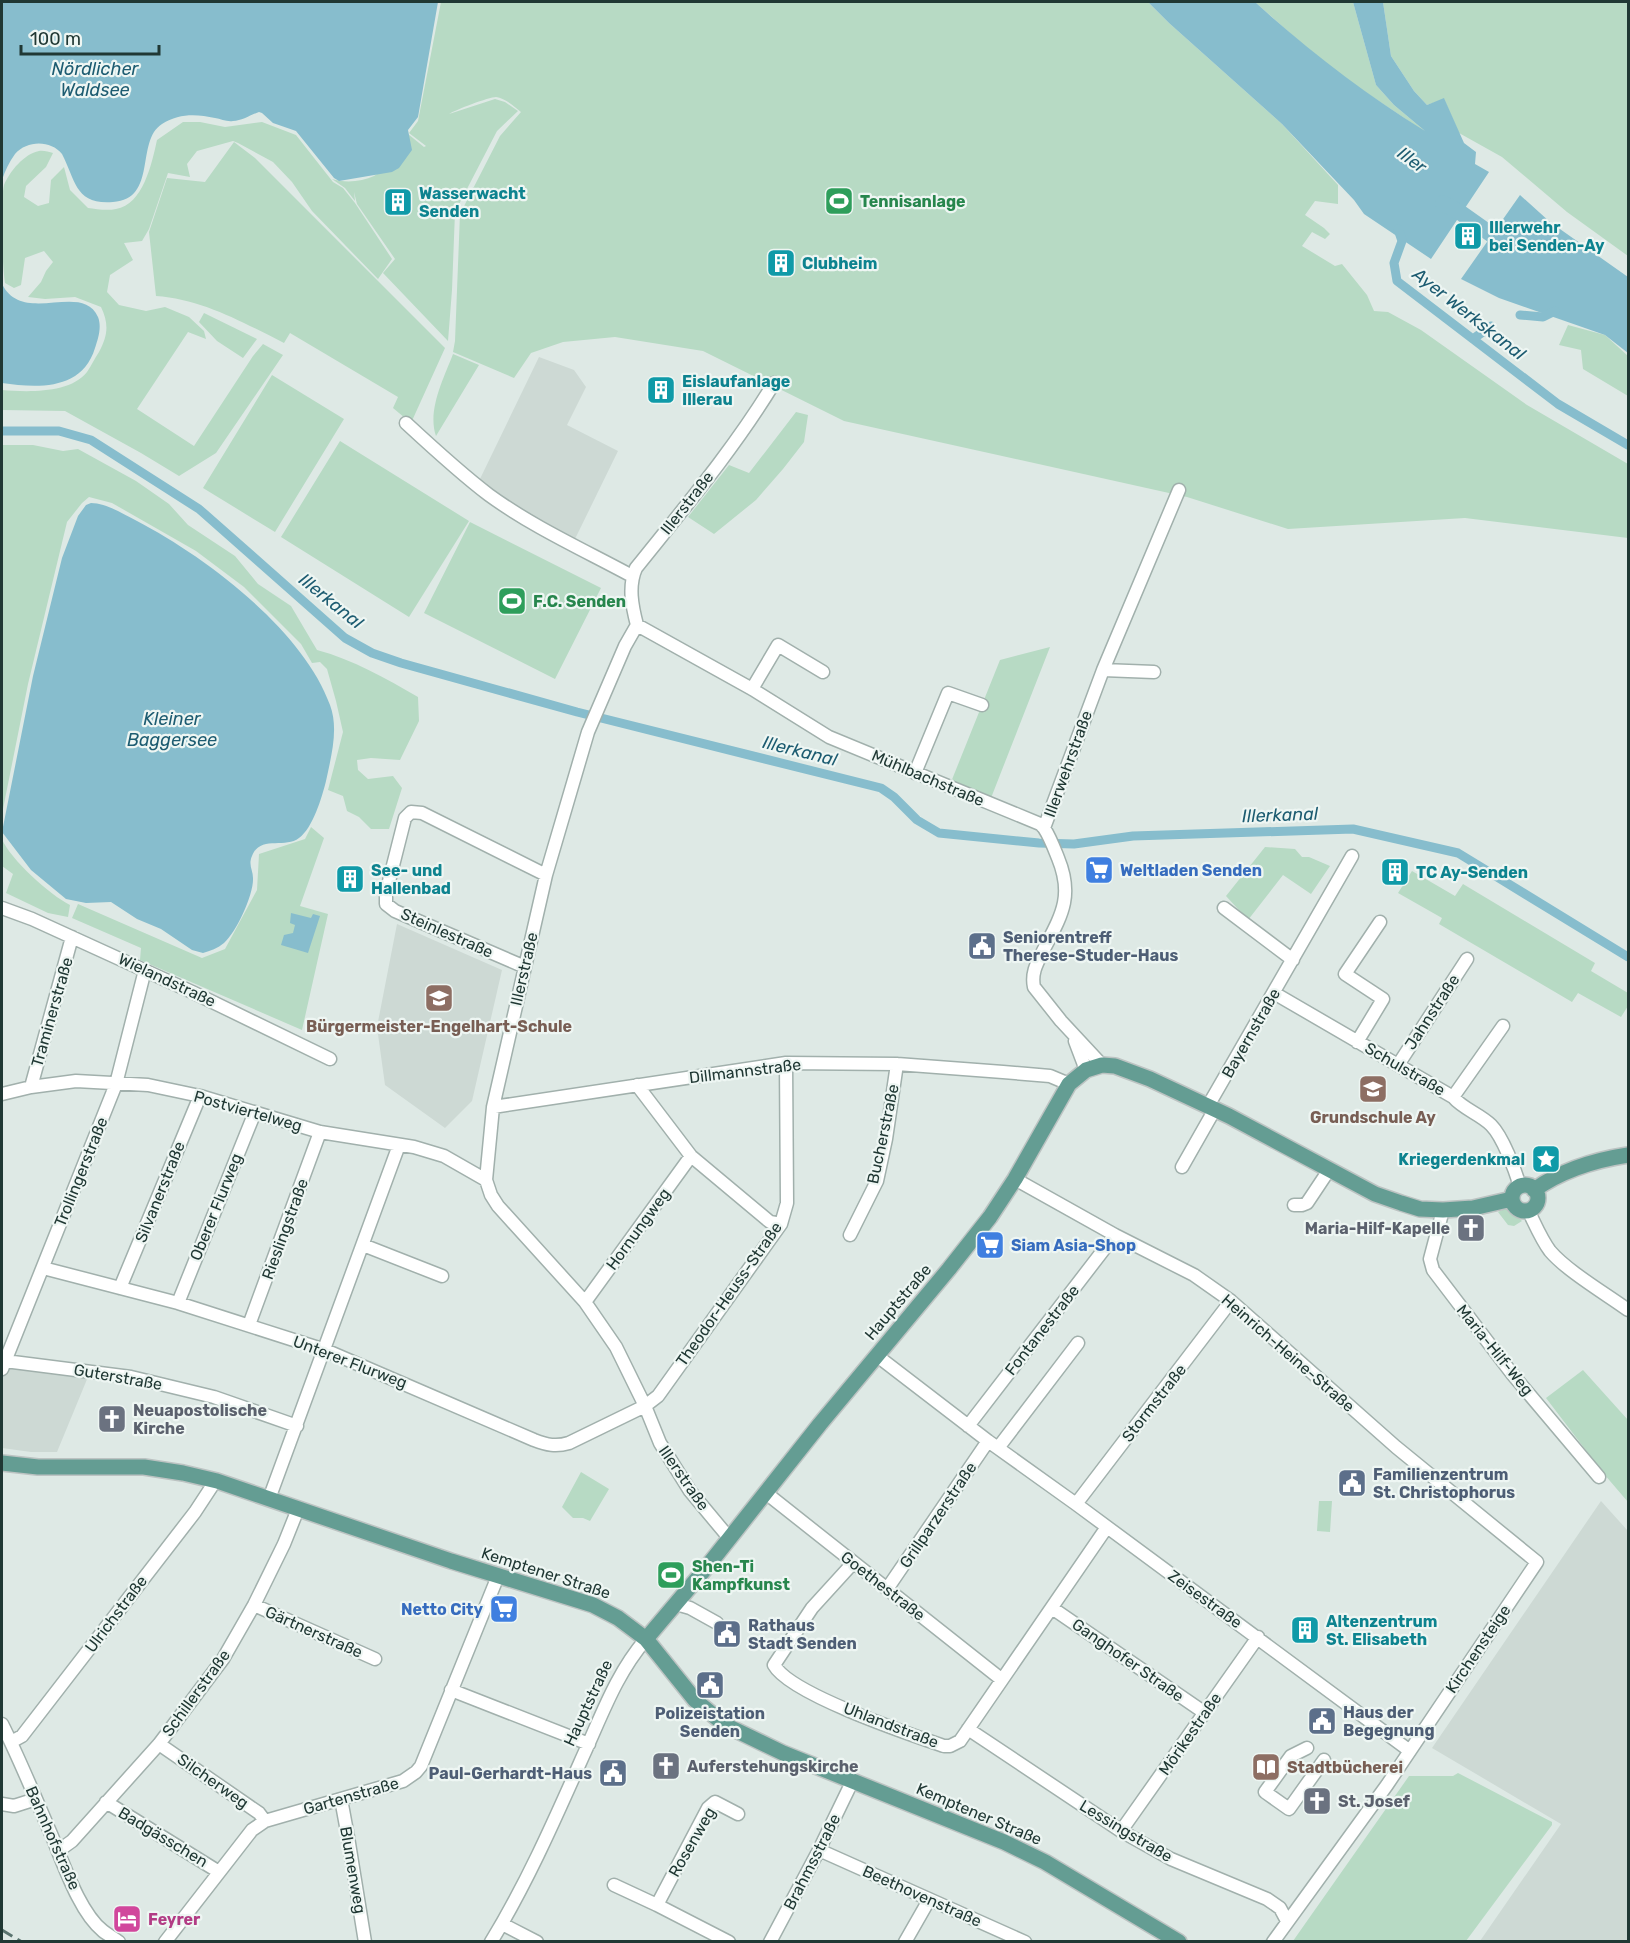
<svg xmlns="http://www.w3.org/2000/svg" width="1630" height="1943" font-family="Rubik,sans-serif">
<style>
.built{fill:#cdd9d4}
.green{fill:#b7dac4}
.water{fill:#87bdcd}
.lines{fill:none;stroke-linecap:round;stroke-linejoin:round}
.canal{stroke:#87bdcd;stroke-width:9}
.river{stroke:#87bdcd;stroke-width:16}
.minor-casing{stroke:#a1b0ac;stroke-width:15}
.major-casing{stroke:#bcc3c2;stroke-width:18}
.minor{stroke:#fff;stroke-width:12}
.major{stroke:#649d93;stroke-width:15}
.rail{stroke:#5a746f;stroke-width:3;stroke-dasharray:12 6;stroke-linecap:butt}
.labels{text-anchor:middle;dominant-baseline:central;stroke-width:4.5;stroke-linejoin:round;paint-order:stroke}
.culture-label{font-size:16px;font-weight:bold;fill:#0d838f;stroke:#eef6f3;text-anchor:start}
.leisure-label{font-size:16px;font-weight:bold;fill:#27864d;stroke:#eef6f3;text-anchor:start}
.street-label{font-size:16px;fill:#203834;stroke:#eef6f3}
.shop-label{font-size:16px;font-weight:bold;fill:#366cbe;stroke:#eef6f3;text-anchor:start}
.service-label{font-size:16px;font-weight:bold;fill:#4e5e75;stroke:#eef6f3;text-anchor:start}
.education-label{font-size:16px;font-weight:bold;fill:#785e54;stroke:#eef6f3}
.worship-label{font-size:16px;font-weight:bold;fill:#5b616d;stroke:#eef6f3;text-anchor:start}
.hotel-label{font-size:16px;font-weight:bold;fill:#b23c85;stroke:#eef6f3;text-anchor:start}
.water-label{font-size:18px;font-style:italic;fill:#1d5c71;stroke:#eef6f3}
</style>
<rect width="100%" height="100%" fill="#dee9e5"/>
<path class="built" d="M539,357L574,370L586,387L567,425L618,451L575,539L512,505L479,481Z
M397,924L502,970L472,1101L445,1128L385,1085L377,1027Z
M5,1361L90,1372L57,1452H31L2,1448V1370Z
M1601,1501L1628,1531V1941H1480L1561,1824L1432,1748Z"/>
<path class="green" d="M441,2H1148L1169,23L1282,124L1338,185V204L1315,201L1305,215L1324,228L1330,234L1325,239L1312,232L1302,246L1335,266L1342,264L1367,295L1374,311L1388,312L1421,330L1527,405L1628,464V538L1465,518L1288,529L1187,497L844,421L703,351L615,337L563,342L531,353L514,378L453,352L455,341L460,214L500,136L521,112C515,107 505,98 496,97C489,97 455,110 449,114L495,99L505,102L518,111L497,131L455,212L452,290L448,341L383,273L395,259L357,204L354,192L355,201L345,188L332,179C344,183 362,182 374,176C384,170 401,152 410,144L408,134L424,147L426,146L409,133L418,121Z
M1255,2H1353L1376,85L1394,105L1431,136L1346,79L1300,42Z
M1383,2H1628V256L1567,212L1502,157L1459,133L1444,99L1427,105L1414,91L1391,56Z
M183,122H200L225,127L262,122L296,135L333,182L343,188L355,203L392,259L378,279L312,211L292,182L273,162L238,143L233,141L197,151L187,164L190,177L168,173L149,229L142,241L124,243L133,260L110,275L107,292L119,305L146,311L165,307L189,317L204,331L206,339L188,332L137,409L194,446L253,356L263,344L283,355L216,453L179,476L141,453L65,411L2,410V390C26,392 70,394 87,372C91,366 95,358 99,352C108,335 109,324 101,307L75,297L45,299L28,297L41,282L46,271L53,262L44,251L25,258L21,285L14,288L5,283C2,263 0,203 4,185C10,171 24,154 39,151C43,150 49,152 53,153L46,167L26,186L24,197L38,206L49,203L51,180L64,167L70,190L88,208C96,209 107,211 116,209C143,205 152,163 157,140Z
M234,142L255,158L445,348L411,423L393,408L398,397L290,333L284,343C244,323 202,299 156,296L149,232L167,178L205,182Z
M204,313L257,339L243,358L217,341L199,322Z
M1568,325L1605,335L1628,356V396L1583,369L1581,350L1559,345Z
M453,354L479,365L436,436C427,410 444,378 453,354Z
M272,375L344,419L275,532L203,488Z
M796,412L808,415L804,442L783,469L756,500L714,534L688,517L729,465L749,473Z
M340,441L469,521L409,617L281,537Z
M2,445H33L63,451L78,449L136,481L169,504L188,525L235,556L258,584L291,606L317,650C354,660 385,678 418,697L419,721L400,760L371,758L357,760L358,770L368,779L393,776L402,788L389,829H371L359,817L347,811L343,796L328,790L343,732L336,701L327,669L320,662L312,663L301,644L244,587L196,551L112,503L89,497L82,503L67,522L28,684L2,814Z
M470,522L601,588L555,679L424,613Z
M1050,647L991,798L951,782L1000,660Z
M311,827L324,838L300,906L328,914L302,1030L140,960L141,948L72,918L78,904L202,958L225,949L257,890L259,854L305,839Z
M2,839C10,859 50,895 70,905L68,917L48,913L6,893L13,874L2,866Z
M1265,847L1295,849L1302,857H1309L1330,866L1311,894L1283,875L1248,920L1226,896Z
M1412,871L1455,896L1463,884L1595,963L1591,971L1628,993V1006L1621,1017L1578,993L1572,1002L1439,924L1442,918L1398,893Z
M1508,1207L1522,1221L1514,1226L1508,1225L1498,1212Z
M1583,1370L1628,1420V1502L1604,1474L1546,1398Z
M581,1472L609,1489L590,1521L583,1518H573L562,1507Z
M1319,1501H1332L1330,1532L1317,1531Z
M1458,1773L1552,1822V1825L1466,1941H1293L1409,1776H1453Z"/>
<path class="water" d="M2,2H438L418,117L408,130L412,150L399,168L392,172L339,181L334,178L296,131L273,123L262,113L259,112C250,115 242,121 233,121C227,122 221,119 215,118C197,114 179,113 162,124C135,141 158,199 113,202C75,205 76,181 62,154C51,140 27,140 15,154C9,162 5,171 2,180Z
M1148,2H1255C1308,50 1364,93 1425,131L1394,105L1376,85L1353,2H1383L1391,56L1414,91L1427,105L1444,98L1464,143L1476,152L1475,164L1489,172L1431,259L1364,214L1354,200L1282,124L1169,23Z
M1520,195L1550,222L1628,277V353L1605,335L1499,298L1461,279Z
M2,284C23,326 82,281 98,317C102,327 98,339 95,348C82,391 37,388 2,383Z
M91,503C106,503 123,514 137,521C206,557 303,630 330,705C339,729 331,757 326,781C322,797 313,828 299,838C285,849 260,835 252,856C248,865 253,870 253,878C254,894 236,933 224,943C218,948 210,951 203,953L192,950L161,929L137,919L111,902L86,903L66,899L31,870L2,832L33,676L62,558L78,516L86,505Z
M291,913L311,918L313,914L320,916L308,953L281,945L284,935L293,933L295,925L290,923Z"/>
<g class="lines">
<path class="canal" d="M1398,229L1402,241L1394,263L1397,281L1558,404L1628,445
M1520,315L1543,317L1555,311
M1473,339L1491,326
M2,431H59L91,440L199,509L345,638L372,653L401,663L577,712L881,788L894,797L917,820L939,833L1039,843L1074,844L1133,836L1353,829L1458,853L1628,957"/>
<path class="river" d="M1443,203L1461,213L1509,247"/>
<g class="minor-casing">
<path id="minor" d="M406,423C433,448 460,473 489,495C533,527 584,550 632,576
M637,625L752,689L829,737L1040,824L1044,828
M1103,670L1154,672
M752,689L778,645L823,672
M915,773L948,693L982,705
M2,908L32,919L192,992L330,1059
M1224,908L1293,960
M525,967L395,911L386,904V893L405,818L411,812L422,813L546,875
M1274,993L1453,1097C1463,1109 1480,1114 1491,1125C1503,1137 1515,1170 1520,1186
M1075,1041L1086,1070
M1357,1042L1383,999L1345,974L1380,922
M1102,1065L1061,1021L1034,987C1031,973 1037,963 1043,951C1061,916 1074,897 1058,858C1054,848 1050,837 1044,828L1103,670L1179,490
M1398,1065L1467,959
M637,1085L691,1156L770,1222L781,1224
M31,1087L72,937
M2,1094L31,1087L76,1081L148,1085L200,1096L320,1132L414,1147L444,1156L486,1180
M1453,1097L1503,1026
M1208,1106L1352,856
M493,1107L786,1063L897,1064L1003,1072L1050,1076L1069,1084
M1182,1167L1215,1109
M1015,1179L1115,1235L1194,1275L1231,1301L1396,1447L1537,1562L1387,1785L1273,1942
M1294,1205H1302L1307,1203L1329,1170
M1443,1210L1430,1259L1433,1270L1513,1375L1599,1477
M1528,1210C1535,1224 1541,1239 1550,1251C1567,1271 1606,1294 1628,1310
M850,1235L877,1181L886,1139L897,1064
M363,1245L442,1276
M43,1268L178,1303L325,1350L534,1440C547,1445 556,1447 569,1443L645,1406L658,1396L781,1224L787,1203L786,1063
M120,1288L200,1096
M585,1302L691,1156
M178,1303L255,1112
M249,1325L320,1132
M876,1355L988,1441L1076,1504L1410,1751
M5,1361L131,1377L214,1397L297,1426
M2,1369L116,1084L145,970
M968,1426L1115,1235
M998,1448L1078,1343
M766,1493L1001,1679
M269,1499L399,1145
M1076,1504L1231,1301
M730,1539L690,1491L660,1443L645,1406L616,1347L585,1302L498,1206L491,1195L486,1180L493,1107L546,875L588,732L625,646L637,625C632,606 628,586 636,568C684,508 734,449 774,383
M853,1563L812,1608L774,1665C790,1694 909,1734 944,1746H950L960,1741L1107,1527
M887,1589L988,1441
M676,1604L690,1608L717,1623
M254,1605L375,1659
M1052,1608L1205,1713
M451,1690L589,1744
M2,1724C20,1760 35,1797 51,1834C63,1862 79,1912 103,1931C108,1935 114,1938 119,1942
M968,1729L1121,1831L1171,1859L1267,1899L1280,1908L1287,1921
M11,1742L22,1736L195,1512L216,1480
M159,1744L259,1813L265,1821
M1307,1748L1291,1756L1265,1792L1289,1809L1324,1760
M341,1799L348,1837L365,1942
M106,1802L219,1872
M2,1804L14,1806L36,1799
M1121,1831L1258,1637
M819,1850L1025,1942
M58,1851L72,1841L159,1744L223,1659L254,1605L284,1544L298,1509
M614,1885L657,1905L729,1942
M657,1905L708,1808L715,1802L738,1814
M502,1924L537,1942
M165,1942L252,1830L265,1821L403,1781L416,1772L421,1766L498,1576
M491,1942C527,1883 555,1819 583,1756C602,1715 616,1674 646,1639
M770,1942L819,1850L852,1782
M905,1942L929,1900"/>
</g>
<g class="major-casing">
<path id="major" d="M1512 1198a13 13 0 1 1 26 0a13 13 0 1 1-26 0Z
M1534,1190C1562,1170 1595,1160 1628,1155
M2,1463L38,1467H144L183,1473L217,1481L451,1561L593,1605L618,1618L646,1639L695,1700L725,1725L783,1753L1004,1842L1045,1862L1179,1942
M646,1639L706,1568L820,1424L949,1269L990,1217L1015,1179L1069,1084L1086,1070L1102,1065L1115,1066L1150,1079L1229,1116L1375,1194L1401,1203L1420,1209L1443,1210L1473,1208L1512,1199"/>
</g>
<use href="#minor" class="minor"/>
<use href="#major" class="major"/>
<path class="rail" d="M2,1930L22,1942"/>
</g>
<defs>
<g id="stadium-square" transform="scale(1.5)"><rect x="-9" y="-9" width="18" height="18" rx="4" fill="#2e9e5b" stroke="#eef6f3"/><path d="M0-5a6.5 5 0 1 0 0 10a6.5 5 0 1 0 0-10ZM-3.5-1.8h7v3.6h-7Z" fill="#fff"/></g>
<g id="building-square" transform="scale(1.5)"><rect x="-9" y="-9" width="18" height="18" rx="4" fill="#0f9aa8" stroke="#eef6f3"/><path d="M-4-6H4V6H1V3H-1V6H-4ZM-2.5-4.3h1.7v1.8h-1.7ZM.8-4.3h1.7v1.8H.8ZM-2.5-1h1.7V.8h-1.7ZM.8-1h1.7V.8H.8Z" fill="#fff"/></g>
<g id="supermarket-square" transform="scale(1.5)"><rect x="-9" y="-9" width="18" height="18" rx="4" fill="#3f7fe0" stroke="#eef6f3"/><path d="M-6-5.5h2.5l.6 2H6L4.5 2H-2.5L-4.4-4H-6ZM-1.5 3.2a1.3 1.3 0 1 0 .1 0ZM3 3.2a1.3 1.3 0 1 0 .1 0Z" fill="#fff"/></g>
<g id="civic-square" transform="scale(1.5)"><rect x="-9" y="-9" width="18" height="18" rx="4" fill="#5c6f8a" stroke="#eef6f3"/><path d="M-.6-6.5H3V-4.5H.6V-3L4-1V1h2V6H-6V1h2V-1L-.6-3ZM-1.2 2.5V6h2.4V2.5Z" fill="#fff"/></g>
<g id="school-square" transform="scale(1.5)"><rect x="-9" y="-9" width="18" height="18" rx="4" fill="#8d6e63" stroke="#eef6f3"/><path d="M0-5L7-2L0 1L-7-2ZM-4 1L0 2.5L4 1V4Q0 6-4 4Z" fill="#fff"/></g>
<g id="sight-square" transform="scale(1.5)"><rect x="-9" y="-9" width="18" height="18" rx="4" fill="#0f9aa8" stroke="#eef6f3"/><path d="M0-6L1.8-2.2L6-1.7L2.9 1.2L3.7 5.4L0 3.3L-3.7 5.4L-2.9 1.2L-6-1.7L-1.8-2.2Z" fill="#fff"/></g>
<g id="church-square" transform="scale(1.5)"><rect x="-9" y="-9" width="18" height="18" rx="4" fill="#6b7280" stroke="#eef6f3"/><path d="M-1.2-6h2.4v3.5h3.3v2.4h-3.3V6h-2.4V-.1h-3.3v-2.4h3.3Z" fill="#fff"/></g>
<g id="library-square" transform="scale(1.5)"><rect x="-9" y="-9" width="18" height="18" rx="4" fill="#8d6e63" stroke="#eef6f3"/><path d="M-6-4Q-3-5.5-.7-3.5V5Q-3 3-6 4ZM6-4Q3-5.5 .7-3.5V5Q3 3 6 4Z" fill="#fff"/></g>
<g id="hotel-square" transform="scale(1.5)"><rect x="-9" y="-9" width="18" height="18" rx="4" fill="#d1479c" stroke="#eef6f3"/><path d="M-6-4.5h1.5V1H6V5H4.5V3h-9V5H-6ZM-4 0a1.8 1.8 0 1 1 3.6 0ZM.5 0V-2.5h3Q6-2.5 6 0Z" fill="#fff"/></g>
</defs>
<g fill-rule="evenodd">
<use href="#stadium-square" x="839" y="201"/>
<use href="#building-square" x="398" y="202"/>
<use href="#building-square" x="1468" y="236"/>
<use href="#building-square" x="781" y="263"/>
<use href="#building-square" x="661" y="390"/>
<use href="#stadium-square" x="512" y="601"/>
<use href="#supermarket-square" x="1099" y="870"/>
<use href="#building-square" x="1395" y="872"/>
<use href="#building-square" x="350" y="879"/>
<use href="#civic-square" x="982" y="946"/>
<use href="#school-square" x="439" y="998"/>
<use href="#school-square" x="1373" y="1089"/>
<use href="#sight-square" x="1546" y="1159"/>
<use href="#church-square" x="1471" y="1228"/>
<use href="#supermarket-square" x="990" y="1245"/>
<use href="#church-square" x="112" y="1419"/>
<use href="#civic-square" x="1352" y="1483"/>
<use href="#stadium-square" x="671" y="1575"/>
<use href="#supermarket-square" x="504" y="1609"/>
<use href="#building-square" x="1305" y="1630"/>
<use href="#civic-square" x="727" y="1634"/>
<use href="#civic-square" x="710" y="1685"/>
<use href="#civic-square" x="1322" y="1721"/>
<use href="#church-square" x="666" y="1766"/>
<use href="#library-square" x="1266" y="1767"/>
<use href="#civic-square" x="613" y="1773"/>
<use href="#church-square" x="1317" y="1801"/>
<use href="#hotel-square" x="127" y="1919"/>
</g>
<g class="labels">
<g class="culture-label">
<text x="419" y="193">Wasserwacht<tspan x="419" dy="18">Senden</tspan></text>
<text x="1489" y="227">Illerwehr<tspan x="1489" dy="18">bei Senden-Ay</tspan></text>
<text x="802" y="263">Clubheim</text>
<text x="682" y="381">Eislaufanlage<tspan x="682" dy="18">Illerau</tspan></text>
<text x="371" y="870">See- und<tspan x="371" dy="18">Hallenbad</tspan></text>
<text x="1416" y="872">TC Ay-Senden</text>
<text x="1525" y="1159" text-anchor="end">Kriegerdenkmal</text>
<text x="1326" y="1621">Altenzentrum<tspan x="1326" dy="18">St. Elisabeth</tspan></text>
</g>
<g class="leisure-label">
<text x="860" y="201">Tennisanlage</text>
<text x="533" y="601">F.C. Senden</text>
<text x="692" y="1566">Shen-Ti<tspan x="692" dy="18">Kampfkunst</tspan></text>
</g>
<g class="street-label">
<text transform="translate(687 503) rotate(-52)">Illerstraße</text>
<text transform="translate(1068 764) rotate(-70)">Illerwehrstraße</text>
<text transform="translate(928 778) rotate(23)">Mühlbachstraße</text>
<text transform="translate(447 933) rotate(24)">Steinlestraße</text>
<text transform="translate(524 969) rotate(-77)">Illerstraße</text>
<text transform="translate(167 980) rotate(25)">Wielandstraße</text>
<text transform="translate(52 1012) rotate(-74)">Traminerstraße</text>
<text transform="translate(1432 1012) rotate(-57)">Jahnstraße</text>
<text transform="translate(1251 1033) rotate(-60)">Bayernstraße</text>
<text transform="translate(1405 1069) rotate(30)">Schulstraße</text>
<text transform="translate(745 1071) rotate(-7)">Dillmannstraße</text>
<text transform="translate(248 1111) rotate(16)">Postviertelweg</text>
<text transform="translate(883 1134) rotate(-78)">Bucherstraße</text>
<text transform="translate(81 1172) rotate(-68)">Trollingerstraße</text>
<text transform="translate(160 1192) rotate(-68)">Silvanerstraße</text>
<text transform="translate(216 1207) rotate(-68)">Oberer Flurweg</text>
<text transform="translate(285 1229) rotate(-70)">Rieslingstraße</text>
<text transform="translate(638 1229) rotate(-54)">Hornungweg</text>
<text transform="translate(729 1294) rotate(-55)">Theodor-Heuss-Straße</text>
<text transform="translate(898 1302) rotate(-50)">Hauptstraße</text>
<text transform="translate(1042 1330) rotate(-52)">Fontanestraße</text>
<text transform="translate(1495 1350) rotate(51)">Maria-Hilf-Weg</text>
<text transform="translate(1288 1353) rotate(41)">Heinrich-Heine-Straße</text>
<text transform="translate(350 1362) rotate(21)">Unterer Flurweg</text>
<text transform="translate(118 1377) rotate(10)">Guterstraße</text>
<text transform="translate(1154 1403) rotate(-52)">Stormstraße</text>
<text transform="translate(684 1478) rotate(55)">Illerstraße</text>
<text transform="translate(938 1515) rotate(-56)">Grillparzerstraße</text>
<text transform="translate(546 1573) rotate(18)">Kemptener Straße</text>
<text transform="translate(883 1586) rotate(38)">Goethestraße</text>
<text transform="translate(1205 1599) rotate(36)">Zeisestraße</text>
<text transform="translate(116 1614) rotate(-53)">Ulrichstraße</text>
<text transform="translate(314 1632) rotate(24)">Gärtnerstraße</text>
<text transform="translate(1478 1649) rotate(-56)">Kirchensteige</text>
<text transform="translate(1128 1660) rotate(35)">Ganghofer Straße</text>
<text transform="translate(196 1693) rotate(-54)">Schillerstraße</text>
<text transform="translate(588 1703) rotate(-65)">Hauptstraße</text>
<text transform="translate(891 1725) rotate(21)">Uhlandstraße</text>
<text transform="translate(1190 1734) rotate(-55)">Mörikestraße</text>
<text transform="translate(213 1781) rotate(35)">Silcherweg</text>
<text transform="translate(351 1796) rotate(-16)">Gartenstraße</text>
<text transform="translate(979 1814) rotate(23)">Kemptener Straße</text>
<text transform="translate(1126 1831) rotate(31)">Lessingstraße</text>
<text transform="translate(163 1837) rotate(31)">Badgässchen</text>
<text transform="translate(53 1838) rotate(66)">Bahnhofstraße</text>
<text transform="translate(692 1842) rotate(-60)">Rosenweg</text>
<text transform="translate(812 1862) rotate(-63)">Brahmsstraße</text>
<text transform="translate(353 1870) rotate(80)">Blumenweg</text>
<text transform="translate(922 1896) rotate(24)">Beethovenstraße</text>
</g>
<g class="shop-label">
<text x="1120" y="870">Weltladen Senden</text>
<text x="1011" y="1245">Siam Asia-Shop</text>
<text x="483" y="1609" text-anchor="end">Netto City</text>
</g>
<g class="service-label">
<text x="1003" y="937">Seniorentreff<tspan x="1003" dy="18">Therese-Studer-Haus</tspan></text>
<text x="1373" y="1474">Familienzentrum<tspan x="1373" dy="18">St. Christophorus</tspan></text>
<text x="748" y="1625">Rathaus<tspan x="748" dy="18">Stadt Senden</tspan></text>
<text x="1343" y="1712">Haus der<tspan x="1343" dy="18">Begegnung</tspan></text>
<text x="710" y="1713" text-anchor="middle">Polizeistation<tspan x="710" dy="18">Senden</tspan></text>
<text x="592" y="1773" text-anchor="end">Paul-Gerhardt-Haus</text>
</g>
<g class="education-label">
<text x="439" y="1026">Bürgermeister-Engelhart-Schule</text>
<text x="1373" y="1117">Grundschule Ay</text>
<text x="1287" y="1767" text-anchor="start">Stadtbücherei</text>
</g>
<g class="worship-label">
<text x="1450" y="1228" text-anchor="end">Maria-Hilf-Kapelle</text>
<text x="133" y="1410">Neuapostolische<tspan x="133" dy="18">Kirche</tspan></text>
<text x="687" y="1766">Auferstehungskirche</text>
<text x="1338" y="1801">St. Josef</text>
</g>
<g class="hotel-label">
<text x="148" y="1919">Feyrer</text>
</g>
<g class="water-label">
<text x="95" y="69">Nördlicher<tspan x="95" dy="21">Waldsee</tspan></text>
<text transform="translate(1412 160) rotate(36)">Iller</text>
<text transform="translate(1469 314) rotate(38)">Ayer Werkskanal</text>
<text transform="translate(331 601) rotate(39)">Illerkanal</text>
<text x="172" y="719">Kleiner<tspan x="172" dy="21">Baggersee</tspan></text>
<text transform="translate(800 751) rotate(14)">Illerkanal</text>
<text transform="translate(1280 815) rotate(-2)">Illerkanal</text>
</g>
</g>
<rect width="1630" height="1943" fill="none" stroke="#203834" stroke-width="6"/>
<path d="M21 45v9h138v-9" fill="none" stroke="#203834" stroke-width="3"/>
<text x="30" y="45" font-size="18" fill="#203834" stroke="#eef6f3" stroke-width="4.5" paint-order="stroke">100 m</text>
</svg>
